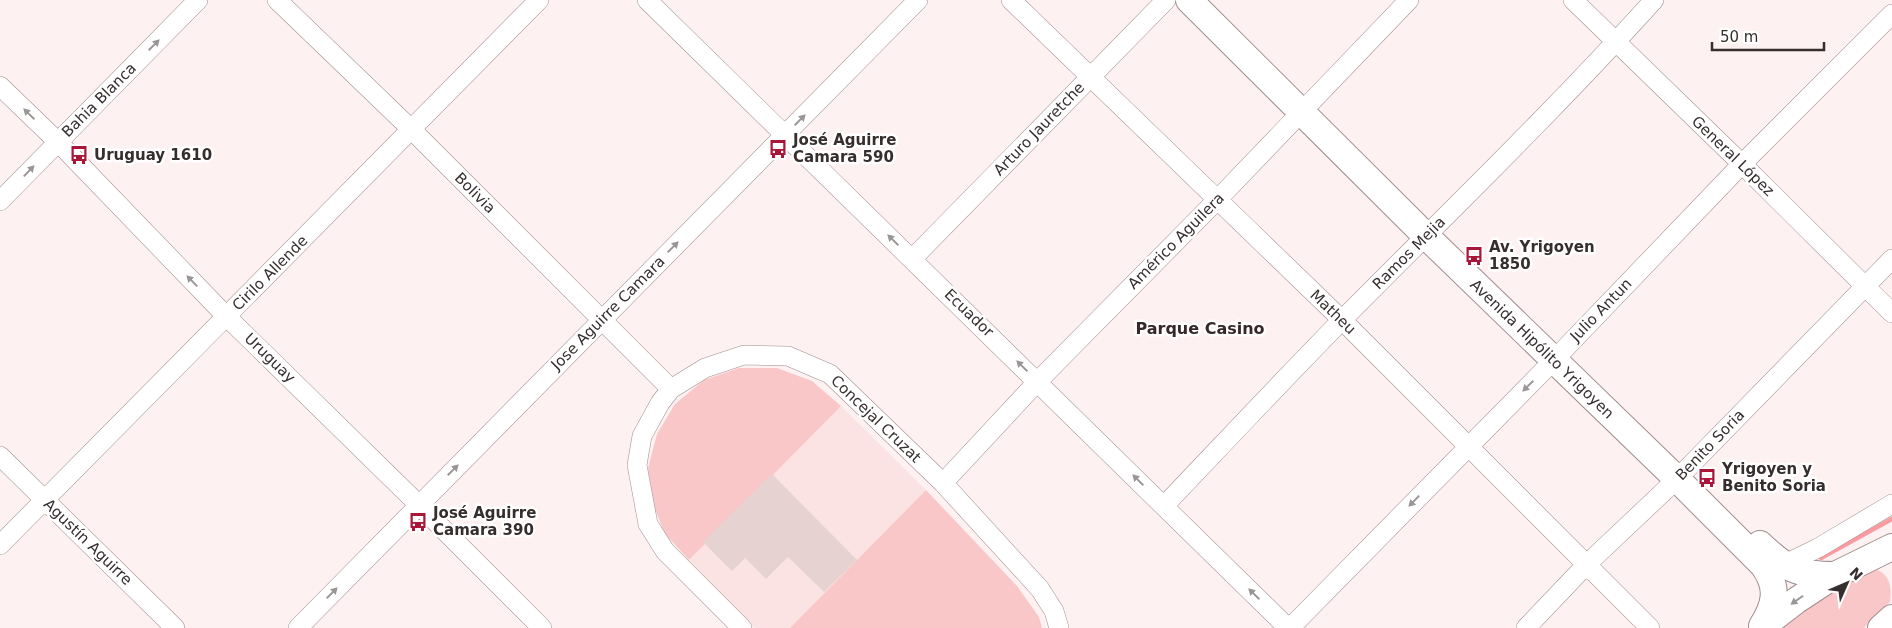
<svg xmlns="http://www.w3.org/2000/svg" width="1892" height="628" font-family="'DejaVu Sans',sans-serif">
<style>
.built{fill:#fbe2e3}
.green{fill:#fac7c9}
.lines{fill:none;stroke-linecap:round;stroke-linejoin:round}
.stream{stroke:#fb9ba0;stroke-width:4.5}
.building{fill:#e7d2d2}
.street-casing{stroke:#a18d8e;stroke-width:20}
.secondary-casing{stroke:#a18d8e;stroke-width:28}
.street{stroke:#fff;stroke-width:19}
.secondary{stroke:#fff;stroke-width:26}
.oneway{fill:#9a9696}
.labels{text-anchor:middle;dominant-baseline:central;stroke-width:5;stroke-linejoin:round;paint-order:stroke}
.street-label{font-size:15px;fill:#362e2e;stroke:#fff}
.poi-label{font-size:15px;font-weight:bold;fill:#362e2e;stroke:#fff;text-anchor:start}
.neighbourhood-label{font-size:16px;font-weight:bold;fill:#372728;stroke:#fff}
</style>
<rect width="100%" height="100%" fill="#fef1f1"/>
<path class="built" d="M841,406L926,490L790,628H754L689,560Z"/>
<path class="green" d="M739,368H777L812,381L841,406L689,560L665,534L652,502L648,468L657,434L675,404L704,380Z
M926,490L1017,586L1039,617L1042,628H790Z
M1874,569C1890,573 1892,587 1890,602L1864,628H1782L1831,591Z"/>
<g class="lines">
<path class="stream" d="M1821,558L1892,519"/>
</g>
<path class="building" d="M772,474L857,560L824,592L788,557L766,579L745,558L732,571L703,542Z"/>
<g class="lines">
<g class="street-casing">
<path id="street" d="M277,0L412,130L671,389
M647,0L1288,628
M1011,0L1342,320L1650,628
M1573,0L1742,164L1892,313
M0,86L58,142L226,316L419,505L542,628
M0,201L198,0
M913,258L1166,0
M0,456L175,628
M943,483L1038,381L1218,199L1409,0
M1164,506C1223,444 1282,381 1342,320C1447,214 1554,111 1654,0
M0,545L539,0
M1783,565L1818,548L1892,504
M298,628L918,0
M742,628L665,551L648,524L637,465L642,436L660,403L671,389L705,368L744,355L788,356L830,374L943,483L1040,589L1054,611L1059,628
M1290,628L1554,360L1742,164L1892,14
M1526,628L1586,565L1677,479L1892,259"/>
</g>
<g class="secondary-casing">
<path id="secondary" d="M1189,0L1427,237L1677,479L1763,565C1779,587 1776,604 1762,626
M1760,544C1787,570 1798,575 1835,575
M1763,626L1797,600L1835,575L1892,547
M1881,628L1892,618"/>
</g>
<use href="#street" class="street"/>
<use href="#secondary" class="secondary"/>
</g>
<defs><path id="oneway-solid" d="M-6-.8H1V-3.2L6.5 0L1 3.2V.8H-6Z" transform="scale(1.25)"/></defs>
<g class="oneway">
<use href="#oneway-solid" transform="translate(154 45) rotate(-45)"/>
<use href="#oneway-solid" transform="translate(29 114) rotate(-136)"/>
<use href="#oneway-solid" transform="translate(800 120) rotate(-45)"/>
<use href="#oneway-solid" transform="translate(29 171) rotate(-46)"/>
<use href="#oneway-solid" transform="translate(893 240) rotate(-136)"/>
<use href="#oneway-solid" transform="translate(673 247) rotate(-45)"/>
<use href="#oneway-solid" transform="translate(192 281) rotate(-134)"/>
<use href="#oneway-solid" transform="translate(1022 366) rotate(-136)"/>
<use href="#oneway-solid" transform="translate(1528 386) rotate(135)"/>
<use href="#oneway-solid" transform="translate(453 470) rotate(-45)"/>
<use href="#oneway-solid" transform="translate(1138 480) rotate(-135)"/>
<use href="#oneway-solid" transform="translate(1414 501) rotate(134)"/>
<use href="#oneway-solid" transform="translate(332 593) rotate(-45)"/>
<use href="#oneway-solid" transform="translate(1254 594) rotate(-136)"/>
<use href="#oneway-solid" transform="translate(1797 600) rotate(145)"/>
</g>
<defs>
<g id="bus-bare" transform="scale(1.5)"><path d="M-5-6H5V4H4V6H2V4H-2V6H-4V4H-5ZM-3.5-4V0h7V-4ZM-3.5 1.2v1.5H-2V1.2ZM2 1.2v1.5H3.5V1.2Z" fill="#ab1538" stroke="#fff" stroke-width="2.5" paint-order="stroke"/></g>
</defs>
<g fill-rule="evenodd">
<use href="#bus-bare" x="778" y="149"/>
<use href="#bus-bare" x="79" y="155"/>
<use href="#bus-bare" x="1474" y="256"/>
<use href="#bus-bare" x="1707" y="478"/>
<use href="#bus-bare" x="418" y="522"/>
</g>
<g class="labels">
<g class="street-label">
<text transform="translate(99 100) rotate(-45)">Bahia Blanca</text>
<text transform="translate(1039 129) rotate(-46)">Arturo Jauretche</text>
<text transform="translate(1733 156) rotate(44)">General López</text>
<text transform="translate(475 193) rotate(45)">Bolivia</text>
<text transform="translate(1176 241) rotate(-45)">Américo Aguilera</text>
<text transform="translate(1409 253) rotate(-45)">Ramos Mejia</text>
<text transform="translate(270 273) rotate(-45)">Cirilo Allende</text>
<text transform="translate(1601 310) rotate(-46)">Julio Antun</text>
<text transform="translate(1333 312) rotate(44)">Matheu</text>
<text transform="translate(608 313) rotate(-45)">Jose Aguirre Camara</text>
<text transform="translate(969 313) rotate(44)">Ecuador</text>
<text transform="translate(1542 349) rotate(44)">Avenida Hipólito Yrigoyen</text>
<text transform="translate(270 358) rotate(44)">Uruguay</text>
<text transform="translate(876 419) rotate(44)">Concejal Cruzat</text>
<text transform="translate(1710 445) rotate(-46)">Benito Soria</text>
<text transform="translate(88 542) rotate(44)">Agustín Aguirre</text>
</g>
<g class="poi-label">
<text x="793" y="140">José Aguirre<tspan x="793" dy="17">Camara 590</tspan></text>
<text x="94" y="155">Uruguay 1610</text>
<text x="1489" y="247">Av. Yrigoyen<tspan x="1489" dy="17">1850</tspan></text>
<text x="1722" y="469">Yrigoyen y<tspan x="1722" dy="17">Benito Soria</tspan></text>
<text x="433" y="513">José Aguirre<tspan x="433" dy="17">Camara 390</tspan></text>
</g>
<g class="neighbourhood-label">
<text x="1200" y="328">Parque Casino</text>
</g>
</g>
<g transform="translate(1847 583) rotate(45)" stroke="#ffffff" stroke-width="4" paint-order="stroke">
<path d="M0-4L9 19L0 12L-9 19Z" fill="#362e2e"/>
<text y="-8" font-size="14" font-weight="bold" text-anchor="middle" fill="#362e2e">N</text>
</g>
<path d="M1712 42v8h112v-8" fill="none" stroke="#362e2e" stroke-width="2.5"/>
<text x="1720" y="42" font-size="15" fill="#362e2e" stroke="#ffffff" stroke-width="4" paint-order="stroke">50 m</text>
</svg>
